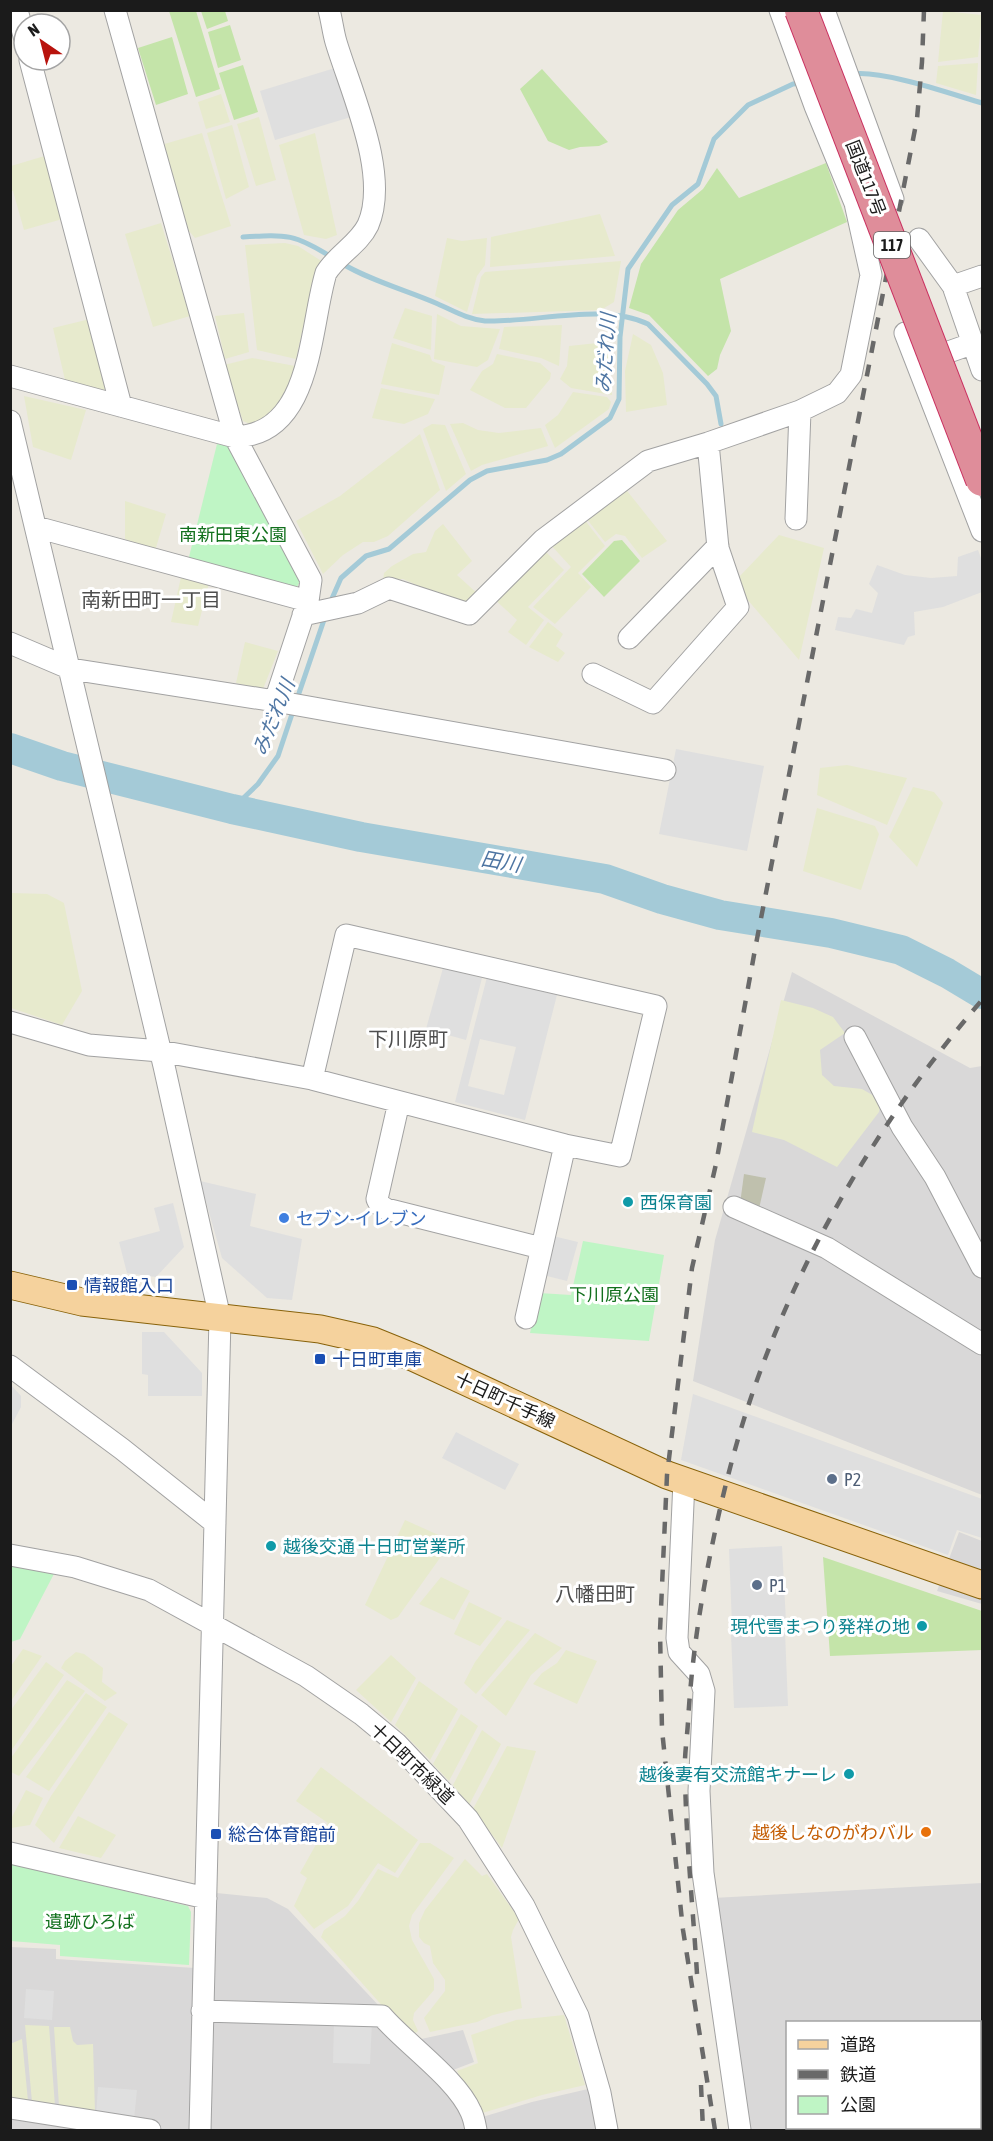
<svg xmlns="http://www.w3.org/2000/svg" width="993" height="2141" font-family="'Asap Condensed','Noto Sans JP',sans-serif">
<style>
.residential{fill:#d9d8d8;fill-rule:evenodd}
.construction{fill:#bfc0ad}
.farmland{fill:#e7eacd}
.grass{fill:#c4e4a9}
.park{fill:#bff5c5}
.parking{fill:#dfdfdf;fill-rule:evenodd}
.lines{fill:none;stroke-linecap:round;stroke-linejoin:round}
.stream{stroke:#a4cad7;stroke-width:5}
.river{stroke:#a4cad7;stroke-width:30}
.minor-casing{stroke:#a2a2a2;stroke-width:23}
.major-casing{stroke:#88620a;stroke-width:29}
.minor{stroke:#fff;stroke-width:21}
.major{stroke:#f5d29d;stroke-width:27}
.rail{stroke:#696969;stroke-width:4.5;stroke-dasharray:12 12;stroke-linecap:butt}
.highway-bridge-casing{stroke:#c92f5f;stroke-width:34;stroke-linecap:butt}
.highway-bridge{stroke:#df8d9a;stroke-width:32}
.culture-dot{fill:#0f9aa8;stroke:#fff;stroke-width:2}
.shop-dot{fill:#3f7fe0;stroke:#fff;stroke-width:2}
.transit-dot{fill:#1a4fb4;stroke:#fff;stroke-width:2}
.service-dot{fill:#5c6f8a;stroke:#fff;stroke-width:2}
.food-dot{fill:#e8710a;stroke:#fff;stroke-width:2}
.labels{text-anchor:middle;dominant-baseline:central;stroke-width:6;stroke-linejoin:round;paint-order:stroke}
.shield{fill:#fff;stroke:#5f5f5f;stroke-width:1.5}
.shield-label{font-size:16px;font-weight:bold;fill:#1b1b1b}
.street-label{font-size:18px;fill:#1b1b1b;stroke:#fff}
.park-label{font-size:18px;fill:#12701d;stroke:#fff}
.culture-label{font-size:18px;fill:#0d838f;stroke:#fff;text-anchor:start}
.shop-label{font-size:18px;fill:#366cbe;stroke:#fff;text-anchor:start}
.transit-label{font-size:18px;fill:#164399;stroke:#fff;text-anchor:start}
.service-label{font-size:18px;fill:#4e5e75;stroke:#fff;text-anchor:start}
.food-label{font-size:18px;fill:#c56008;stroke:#fff;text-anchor:end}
.water-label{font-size:20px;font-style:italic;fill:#4f76a3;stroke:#fff}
.neighbourhood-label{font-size:20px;fill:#4e4e4e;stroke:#fff}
</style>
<rect width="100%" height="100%" fill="#ece9e1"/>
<path class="residential" d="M792,972L970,1068L982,1066V1495L693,1381L715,1240Z
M959,1532L982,1541V1604L937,1591Z
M982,1883V2130H745L713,1898ZM788,2022H980V2128H788Z
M197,1891L267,1898L288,1909L412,2041L463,2030L474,2062L453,2070L479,2118L532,2102L588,2089L598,2130H11L10,1947L56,1949V1959L195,1968Z"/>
<path class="construction" d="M744,1174L766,1178L758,1213L740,1204Z"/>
<path class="farmland" d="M943,11L982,15L978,57L938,62Z
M978,63L976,95L936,83L938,66Z
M221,94L230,122L206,129L198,102Z
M259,117L276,180L256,186L237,124Z
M232,125L249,187L226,199L207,133Z
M202,133L231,226L195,238L189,231L161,145Z
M315,133L337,235L326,239L304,235L279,145Z
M48,155L66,218L24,230L13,191H11V166Z
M600,214L615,256L490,267L491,237Z
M161,223L190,316L153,327L125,234Z
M447,238L462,241L487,238L485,265L477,276L467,312L435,296Z
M285,243L298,246L323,262L311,291L296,359L257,350L245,245Z
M621,261L614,302L601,310L472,314L481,277L485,272Z
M405,308L432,316L431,350L393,338Z
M244,313L249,352L225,359L215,316Z
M437,314L461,326L500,329L488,360L477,367L434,359Z
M90,319L107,385L103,392L65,380L53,328Z
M562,325L559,366L541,358L499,349L504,327Z
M633,334L651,345L663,373L667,405L626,412L625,371Z
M607,342L612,395L571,388L560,379L567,366L569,346Z
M392,343L430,355L432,361L445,366L439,395L381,384Z
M497,354L540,363L551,373L550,379L526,408H505L470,390L482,371L493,364Z
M252,358L295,366L285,393L274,410L252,425L243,421L224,365Z
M381,388L435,399L428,414L404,424L372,418Z
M573,392L607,397L611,402L609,409L555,448L545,425L558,415Z
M24,396L86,410L71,460L33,447Z
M463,423L478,430L499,433L541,428L548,446L482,465L471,471L450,424Z
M432,424L445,425L466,474L446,491L423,429Z
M420,434L440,490L388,536L374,542H363L343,555L323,574L296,521L340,496Z
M624,487L667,541L642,558L625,536L616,534L605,542L586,518Z
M125,501L166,514L155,551L125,539Z
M584,519L605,546L578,573L591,587L555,624L533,607L571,567L550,544Z
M443,524L472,561L457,575L479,595L467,607L403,579L383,581L384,573L392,566L413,554L426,552L435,531Z
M779,535L824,548L799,660L747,599L739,577Z
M544,550L564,570L528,607L544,620L526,645L508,632L517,620L493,598Z
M181,577L209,583L198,626L171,622Z
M548,622L563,634L556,646L565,653L558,662L529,647Z
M245,642L278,651L263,689L236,683Z
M847,765L907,778L887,825L817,795L820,768Z
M913,787L934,792L943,803L917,867L889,837Z
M817,808L875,826L879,834L861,890L803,871Z
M11,893L47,894L64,903L82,991L62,1025L11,1008Z
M781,1000L813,1008L833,1017L845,1033L820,1050L822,1075L834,1086L862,1089L881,1100L879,1112L837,1167L784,1140L752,1132Z
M405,1520L452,1541L398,1617L391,1620L365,1605Z
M441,1577L470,1591L454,1620L419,1604Z
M469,1602L502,1618L480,1646L454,1634Z
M507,1620L530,1630L476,1694L464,1683L475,1662Z
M535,1633L562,1648L531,1675L506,1716L481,1695Z
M23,1649L42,1656L11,1701V1666Z
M566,1650L597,1661L577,1704L533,1684L542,1673L557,1663Z
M76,1652L84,1654L103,1668L102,1682L117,1693L105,1701L61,1668L65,1661Z
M391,1655L416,1678L391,1722L356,1690Z
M46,1662L64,1675L11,1751V1710Z
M67,1680L85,1691L19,1776L11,1772V1758Z
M419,1681L458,1709L430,1760L395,1725Z
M86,1693L107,1707L49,1791L26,1777Z
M109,1712L128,1724L54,1843L35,1825L51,1796Z
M461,1714L478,1726L449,1781L433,1764Z
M482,1730L501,1744L469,1805L453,1785Z
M507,1746L536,1751L502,1848L473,1809Z
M321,1767L418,1840L395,1873L378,1863L348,1906L314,1929L294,1906L307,1878L300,1873L328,1823L296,1801Z
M26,1790L43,1798L30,1825L11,1828V1819Z
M78,1816L116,1835L101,1858L59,1848Z
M420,1843H430L454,1858L412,1915L409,1926L412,1940L434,1979V1990L414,2013L413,2020L418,2031L410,2037L321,1937L324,1930L345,1916L358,1901L378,1869L398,1878Z
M465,1859L482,1876L487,1874L519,1919L513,1930L511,1937L522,2008L493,2015L477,2022L430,2032L424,2018L445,1991V1980L433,1963L430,1946L424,1943L419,1937V1923L425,1910Z
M564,2015L585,2085L542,2095L479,2114L457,2071L478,2063L471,2035L516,2020Z
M25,2025L49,2026L55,2106L32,2102Z
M54,2027H70L73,2041L77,2045L93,2044L95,2112L59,2106Z
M22,2039L28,2101L11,2098L10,2044Z"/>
<path class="grass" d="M169,11H196L220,89L196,97Z
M201,11H225L228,21L207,29Z
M230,25L241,60L218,68L208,32Z
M172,37L188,94L156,105L138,48Z
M243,65L258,112L234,120L219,73Z
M542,69L608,142L599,146L580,147L569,150L548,141L520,89Z
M826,163L847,222L720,279L731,331L720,355L717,369L708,376L649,315L629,308L641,264L678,210L703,189L717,168L739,198Z
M622,540L640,561L604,597L582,574L614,541Z
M823,1557L982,1611V1650L830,1656Z"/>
<path class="park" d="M217,444L229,446L301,579L295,591L188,561Z
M583,1241L664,1255L649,1341L530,1333L539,1293L571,1295Z
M11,1564L56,1570L20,1639L11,1642Z
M11,1864L188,1906L191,1912L189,1965L60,1956V1945L11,1941Z"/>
<path class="parking" d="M335,68L351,117L275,140L260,91Z
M978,550L982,561V592L943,607L914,612L915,635L908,637L904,645L835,630L838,617L851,618L856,609L872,613L878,593L869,584L877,565L905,575L931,578L957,576L958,557Z
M676,749L764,766L747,851L659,834Z
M443,968L482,978L466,1040L426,1029Z
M487,977L557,995L525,1120L455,1102ZM480,1039L516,1047L504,1095L468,1086Z
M200,1181L256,1194L250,1226L302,1239L292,1300L267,1298L222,1258Z
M173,1203L184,1247L156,1277L127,1273L119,1242L160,1231L154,1208Z
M553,1236L578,1242L567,1281L543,1275Z
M142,1332H164L202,1373V1396H148V1375L142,1374Z
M11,1385L21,1396V1407L11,1426Z
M693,1394L982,1499V1538L957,1530L948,1555L681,1460Z
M456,1432L519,1464L505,1490L442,1458Z
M782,1546L786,1622L732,1625L729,1549Z
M785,1632L788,1706L734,1708L731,1634Z
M26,1989L54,1991L52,2020L24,2018Z
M334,2021L372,2022L370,2064L333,2063Z
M98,2087L137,2090L134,2119L96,2115Z"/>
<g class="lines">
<path class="stream" d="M853,74C883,70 951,94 982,103
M243,237C287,234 295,234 333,258
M341,263C371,281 406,290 438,304C454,311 467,319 485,321C535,323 603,302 648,324L707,384L716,396L721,424
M330,603L341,578L366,556L389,549L470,480L487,471L547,460L561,454L610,418L619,399L620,337L628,269L672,205L698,184L714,139L748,105L793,84L802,83
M297,699L326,614
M232,809L258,784L278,756L294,708"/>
<path class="river" d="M10,748L62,766L232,809L361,837L605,879L662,899L720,915L831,933L901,950L947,973L982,994"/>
<g class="minor-casing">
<path id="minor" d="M17,10L24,36
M115,10L235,437L311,580L308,601L275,701
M824,10L893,199
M30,60L121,406
M919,239L953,286L982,370
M953,286L982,276
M905,333L982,531
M923,361L974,343
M10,376L235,437C313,434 309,329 326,273C337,255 359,244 368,225C390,175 351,92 336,42C333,32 332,21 329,10
M10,421L164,1066L220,1318L200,2130
M796,519L800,411
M36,527L308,601
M303,615L358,603L389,588L469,614L543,540L648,461L708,443L800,411L837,393L851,375L871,275L855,203L815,106L780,10
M629,638L718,546
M10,643L71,669L275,701L665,770
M593,674L653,703L738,607L718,548L708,443
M10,1022L89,1045L160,1051L312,1079L565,1145L620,1156L656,1006L346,935L312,1079
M855,1037L902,1127L935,1177L982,1267
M399,1102L377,1199L380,1205L386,1209L541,1248
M734,1207L827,1248L982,1344
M526,1318L565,1145
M10,1366L122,1449L215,1523
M684,1481L677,1638L679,1652L699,1674L704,1691L699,1791L703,1873L740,2130
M10,1555L75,1567L149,1590L306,1676L361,1714L396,1743L468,1819L524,1906L578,2016L600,2093L607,2130
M10,1853L206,1898
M202,2011L382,2016C406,2044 457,2079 471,2112C474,2118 475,2125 476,2130
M980,2095H982
M10,2108L150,2130
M955,2128V2130"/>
</g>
<g class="major-casing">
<path id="major" d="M10,1285L82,1302L320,1329L373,1341L415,1358L667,1475L982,1585"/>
</g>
<use href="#minor" class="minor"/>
<use href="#major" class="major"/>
<path class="rail" d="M697,1974C693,1908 686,1841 685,1775C684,1757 687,1739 688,1722C691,1669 698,1618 708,1566C720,1504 735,1442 756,1383C806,1242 885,1113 982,1000
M701,2085L703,2130
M715,2130L683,1930L662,1730L660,1631L667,1475L692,1268L716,1164L756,944L917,119L922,62L924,10"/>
<g class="highway-bridge-casing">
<path id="highway-bridge" d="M801,10L982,480"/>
</g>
<use href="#highway-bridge" class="highway-bridge"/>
</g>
<g class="culture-dot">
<circle cx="628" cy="1202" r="6"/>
<circle cx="271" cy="1546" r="6"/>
<circle cx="922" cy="1626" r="6"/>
<circle cx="849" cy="1774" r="6"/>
</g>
<circle class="shop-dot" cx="284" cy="1218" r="6"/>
<g class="transit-dot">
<rect x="66" y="1279" width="12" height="12" rx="3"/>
<rect x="314" y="1353" width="12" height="12" rx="3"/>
<rect x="210" y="1828" width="12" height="12" rx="3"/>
</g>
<g class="service-dot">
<circle cx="832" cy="1479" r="6"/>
<circle cx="757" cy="1585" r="6"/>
</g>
<circle class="food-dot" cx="926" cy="1832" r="6"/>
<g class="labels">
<rect class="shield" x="874" y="232" width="36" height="26" rx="4.5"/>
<g class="shield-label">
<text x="892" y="245">117</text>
</g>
<g class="street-label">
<text transform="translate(866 178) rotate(69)">国道117号</text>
<text transform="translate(505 1400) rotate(25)">十日町千手線</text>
<text transform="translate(412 1763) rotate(44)">十日町市緑道</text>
</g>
<g class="park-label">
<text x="233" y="534">南新田東公園</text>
<text x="614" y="1294">下川原公園</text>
<text x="90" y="1921">遺跡ひろば</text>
</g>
<g class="culture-label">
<text x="640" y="1202">西保育園</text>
<text x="283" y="1546">越後交通 十日町営業所</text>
<text x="910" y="1626" text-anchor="end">現代雪まつり発祥の地</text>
<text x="837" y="1774" text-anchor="end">越後妻有交流館キナーレ</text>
</g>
<g class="shop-label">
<text x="296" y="1218">セブン-イレブン</text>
</g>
<g class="transit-label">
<text x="84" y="1285">情報館入口</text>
<text x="332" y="1359">十日町車庫</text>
<text x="228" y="1834">総合体育館前</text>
</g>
<g class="service-label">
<text x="844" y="1479">P2</text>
<text x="769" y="1585">P1</text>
</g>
<g class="food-label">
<text x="914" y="1832">越後しなのがわバル</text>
</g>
<g class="water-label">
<text transform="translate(605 353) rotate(-86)">みだれ川</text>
<text transform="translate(273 717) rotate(-68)">みだれ川</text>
<text transform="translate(501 861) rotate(10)">田川</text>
</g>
<g class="neighbourhood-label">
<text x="151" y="599">南新田町一丁目</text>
<text x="408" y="1038">下川原町</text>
<text x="595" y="1593">八幡田町</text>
</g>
</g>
<rect width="993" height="2141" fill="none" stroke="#1b1b1b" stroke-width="24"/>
<rect x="786" y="2021" width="195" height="108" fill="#ffffff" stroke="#a4a4a4" stroke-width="1.5"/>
<rect x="798" y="2040" width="30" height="9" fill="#f5d29d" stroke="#a4a4a4" stroke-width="1.5"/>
<text x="840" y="2051" font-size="18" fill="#1b1b1b">道路</text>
<rect x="798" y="2070" width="30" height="9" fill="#696969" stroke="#a4a4a4" stroke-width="1.5"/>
<text x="840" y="2081" font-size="18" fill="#1b1b1b">鉄道</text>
<rect x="798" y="2096" width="30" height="18" fill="#bff5c5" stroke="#a4a4a4" stroke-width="1.5"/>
<text x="840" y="2111" font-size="18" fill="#1b1b1b">公園</text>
<g transform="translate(42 42) rotate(325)"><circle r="28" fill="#ffffff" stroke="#a4a4a4" stroke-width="1.5"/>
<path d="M0-4.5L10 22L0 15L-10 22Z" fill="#b8130d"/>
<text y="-9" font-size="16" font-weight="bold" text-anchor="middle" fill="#1b1b1b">N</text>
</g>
</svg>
